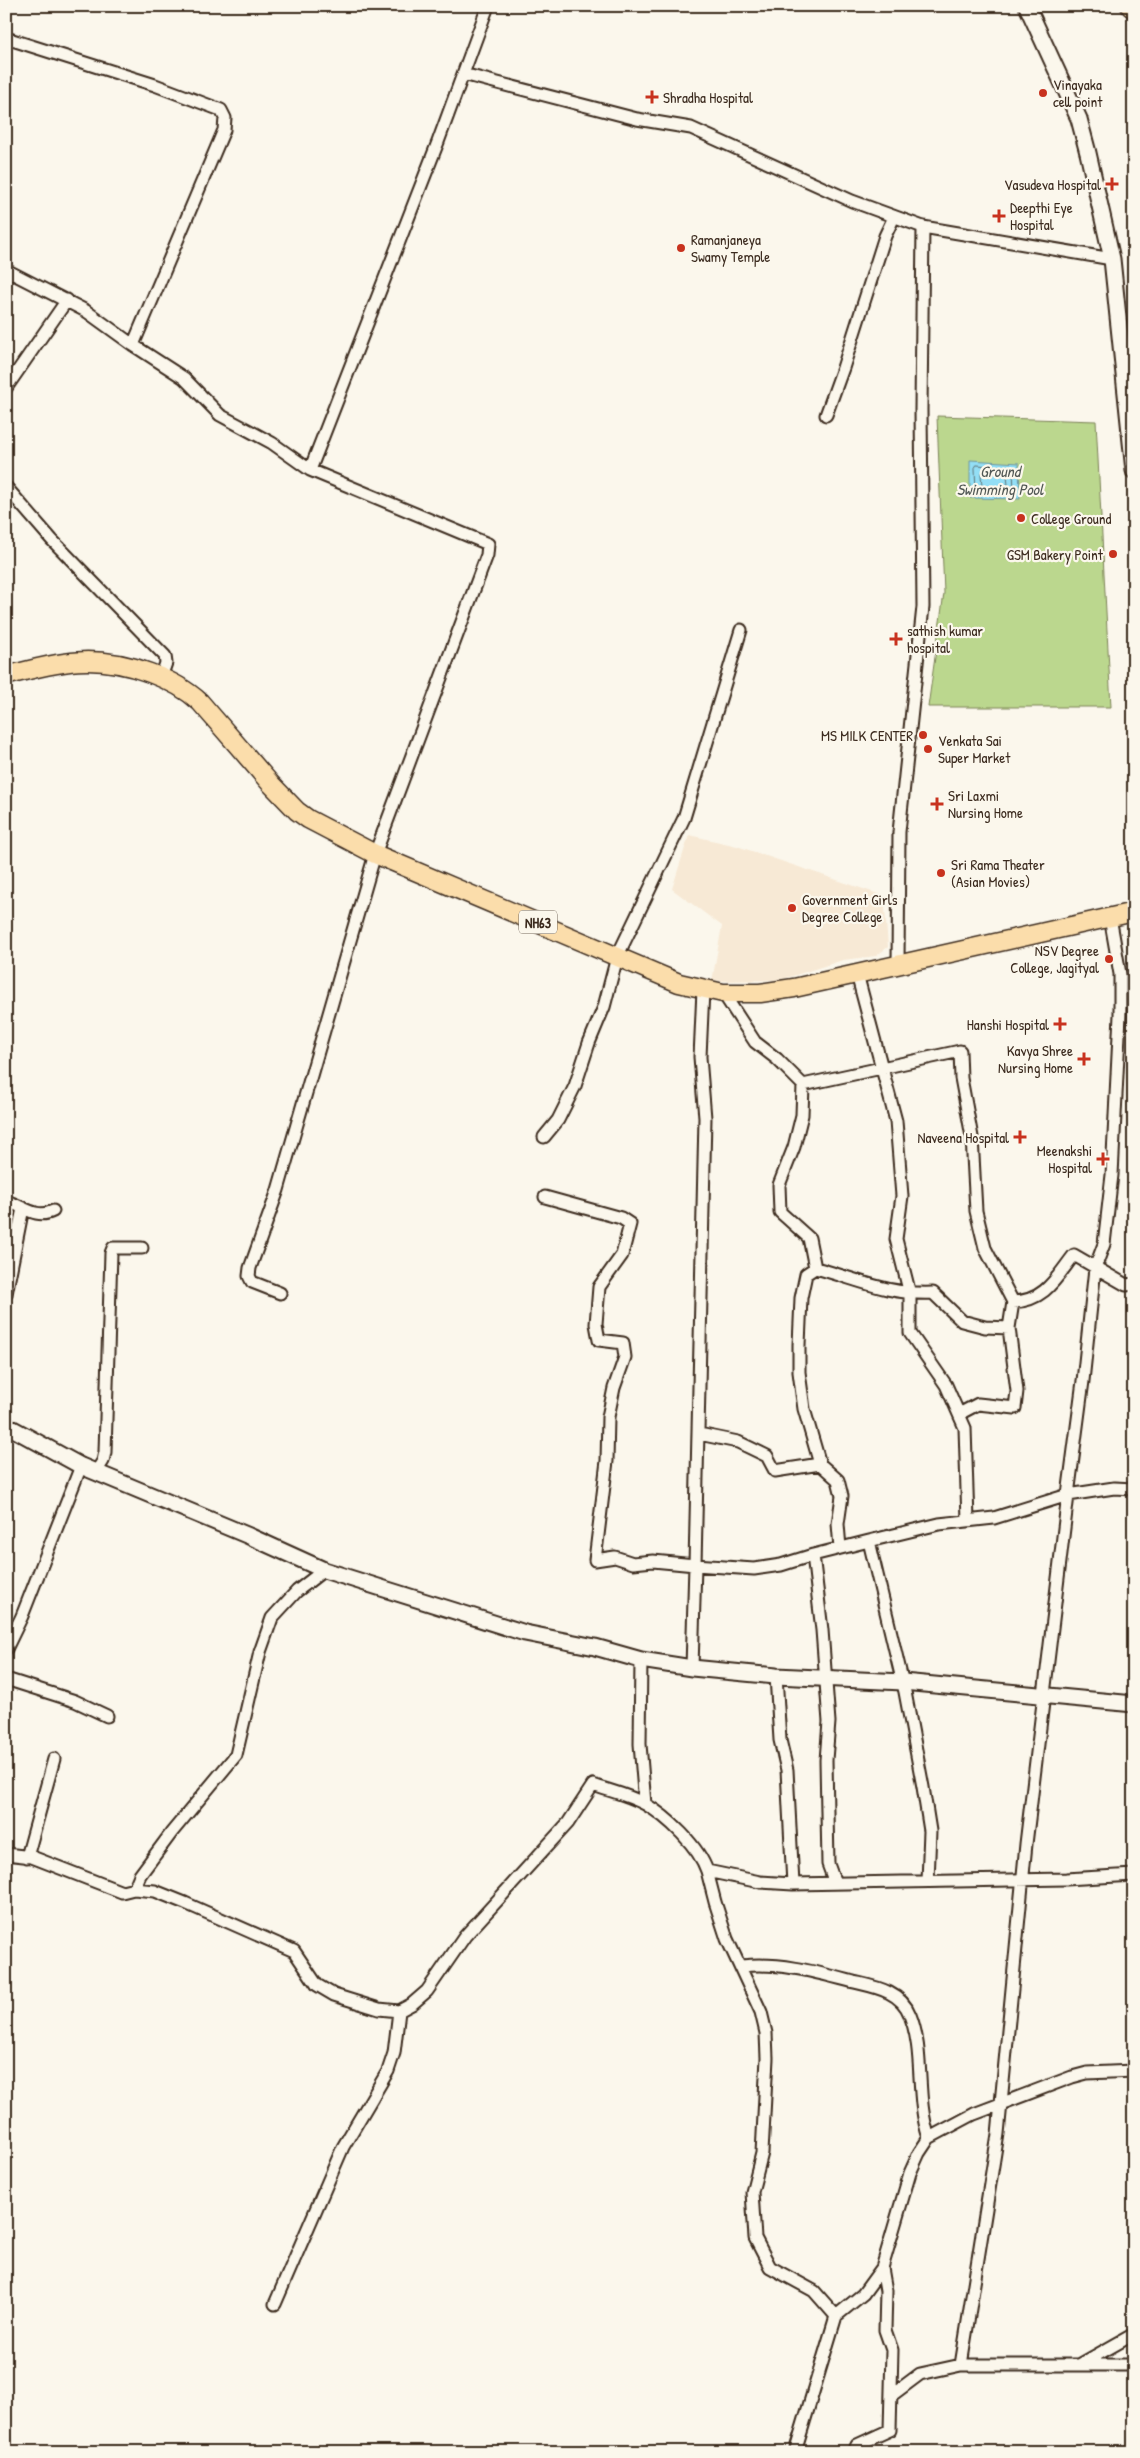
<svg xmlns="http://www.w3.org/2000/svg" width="1140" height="2458" font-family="'Patrick Hand',sans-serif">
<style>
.built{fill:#f7e9d5}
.green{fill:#bbd78e;stroke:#7b8056}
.water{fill:#93def5;stroke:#70969f}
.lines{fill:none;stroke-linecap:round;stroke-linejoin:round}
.shore{stroke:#5e7274;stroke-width:1}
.minor-casing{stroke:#3b2a1e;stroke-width:15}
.secondary-casing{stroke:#3b2a1e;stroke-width:19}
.primary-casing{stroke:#3b2a1e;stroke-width:21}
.trunk-casing{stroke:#3b2a1e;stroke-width:21}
.minor{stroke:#fbf7ec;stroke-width:11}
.secondary{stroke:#fbf7ec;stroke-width:15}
.primary{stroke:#fbddab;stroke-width:18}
.trunk{stroke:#fbddab;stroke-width:18}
.poi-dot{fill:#c8321e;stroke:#fbf7ec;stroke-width:2}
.labels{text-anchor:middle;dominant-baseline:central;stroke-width:4.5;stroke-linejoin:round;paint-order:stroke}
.shield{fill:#fbf7ec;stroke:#75685c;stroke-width:1}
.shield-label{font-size:14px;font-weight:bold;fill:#3b2a1e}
.poi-label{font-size:15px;fill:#3b2a1e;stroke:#fbf7ec;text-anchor:start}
.water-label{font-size:16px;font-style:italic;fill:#515754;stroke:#fbf7ec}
</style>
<rect width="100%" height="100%" fill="#fbf7ec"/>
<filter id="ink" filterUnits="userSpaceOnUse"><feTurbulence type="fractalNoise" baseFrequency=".02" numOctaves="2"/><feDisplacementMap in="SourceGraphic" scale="10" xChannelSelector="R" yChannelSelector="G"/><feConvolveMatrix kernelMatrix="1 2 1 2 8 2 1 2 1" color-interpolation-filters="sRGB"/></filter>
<g filter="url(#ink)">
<path class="built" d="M689,835L737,846L884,896L888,947L876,956L843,960L780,980L712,981L722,926L672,889Z"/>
<path class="green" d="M937,416L1096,421L1111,707H928L944,593Z"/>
<path class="water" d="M970,460L1019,463L1020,499L970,498Z"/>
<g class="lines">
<path class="shore" d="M977,465L1013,468L1014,493H976L975,468Z
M983,472L1007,474L1008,486L982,487L981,474Z"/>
<g class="minor-casing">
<path id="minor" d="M6,38L155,85L221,110L225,118L224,130L133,345
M463,74L637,119L691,128L852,201L923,227L1112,259
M6,270L86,311L133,345L184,378L220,415L272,443L310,470L488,544L487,555L375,854L278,1190L250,1268L249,1276L252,1282L280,1293
M6,388L67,300
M826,415L843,368L885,236L894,217
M310,470L438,142L488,6
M6,487L52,540L165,656L166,663L161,677
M898,965L899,832L923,607L921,410L923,227
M857,974L896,1121L902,1196L896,1239L910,1294V1333L946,1385L965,1428L968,1521
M723,993L755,1042L777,1059L803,1085
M544,1137L558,1120L575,1086L589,1043L604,1007L617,957L684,818L741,630
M545,1197L621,1218L630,1224L622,1255L599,1287L596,1324L599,1340L623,1343L625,1357L614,1388L608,1417L607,1461L595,1560L615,1557L633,1563L653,1561L695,1565L705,1118L700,1057L703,990
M6,1201C22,1205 36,1220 53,1211
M815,1268L806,1274L801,1298L799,1345V1372L804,1409L820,1464L838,1480L842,1496L838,1524L840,1548
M6,1294L23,1208
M1013,1302C1045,1301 1056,1278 1074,1255L1126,1285L1134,1284
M959,1414L978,1404L1015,1408L1017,1391L1009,1328L1013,1302L985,1248L976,1211L972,1137L961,1078L960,1051L803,1085L802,1115L794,1147L779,1185L780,1212L809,1238L815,1268C858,1279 887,1295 933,1293L962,1321L985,1327L1009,1328
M699,1434L738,1442L767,1456L775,1471L820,1464
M96,1472L103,1461L105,1452L111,1253L113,1248H142
M6,1649L22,1616L81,1466
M641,1660L640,1744L645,1804
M692,1668L695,1565L754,1569L781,1565L813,1555
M776,1676L780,1740L787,1770L793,1884
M6,1679L75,1701L107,1716
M6,1854L32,1857L122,1892L134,1889L140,1875L172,1832L236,1755L260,1652L272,1618L297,1591L324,1570
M27,1857L54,1759
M707,1871L715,1902L727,1939L761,2012L766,2033L767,2058L762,2153L752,2192L755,2238L770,2267L814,2291L836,2316
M928,1881L930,1831L923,1787L905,1692L869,1541L939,1524L994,1518L1068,1495L1083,1381L1095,1268L1104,1244L1112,1175L1120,1015V974L1110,917
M835,1883L828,1864L826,1760L829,1722L822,1630L813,1555L869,1541
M134,1889L155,1891L185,1903L294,1951L317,1985L334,1995L379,2009L399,2011L412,2004L427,1991L465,1936L568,1823L593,1785C610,1791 629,1795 645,1804C668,1817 699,1847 707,1871L760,1882L793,1884L1066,1879L1134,1875
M742,1966C781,1962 816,1972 854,1982C875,1987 901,1991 910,2015C925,2053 915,2096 929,2138
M275,2304L343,2147L388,2071L394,2053L399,2011
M961,2365L998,2134L1026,1844L1068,1495L1114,1488L1134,1489
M1079,2365L1134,2334
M892,2395L920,2374L961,2365H1134
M795,2452L836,2316L863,2294L882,2268
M854,2452L857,2445L890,2430L892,2350L885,2330L886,2291L882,2268L910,2173L919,2153L929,2138L974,2114L1072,2077L1087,2073L1134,2071"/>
</g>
<g class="secondary-casing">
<path id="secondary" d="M1027,6L1079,119L1088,153L1112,259L1134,471
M6,1425L81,1466L249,1536L324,1570L525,1633L595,1647L641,1660L692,1668L776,1676L903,1682L1134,1704"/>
</g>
<g class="primary-casing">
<path id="primary" d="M1130,6L1134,9"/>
</g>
<g class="trunk-casing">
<path id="trunk" d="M6,676C60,661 96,653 150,673C169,680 186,689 200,702L270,783L297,811L308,819L375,854L679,983L723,993H760L794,988L1134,912"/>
</g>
<use href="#minor" class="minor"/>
<use href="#secondary" class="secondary"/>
<use href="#primary" class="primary"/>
<use href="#trunk" class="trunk"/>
</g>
</g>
<g class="poi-dot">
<circle cx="1043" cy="93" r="5"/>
<path d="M649.5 89.5h5v5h5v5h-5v5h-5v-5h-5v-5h5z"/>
<path d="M1109.5 176.5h5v5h5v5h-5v5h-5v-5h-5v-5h5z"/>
<path d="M996.5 208.5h5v5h5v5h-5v5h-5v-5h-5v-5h5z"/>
<circle cx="681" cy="248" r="5"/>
<circle cx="1021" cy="518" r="5"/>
<circle cx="1113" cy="554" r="5"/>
<path d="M893.5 631.5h5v5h5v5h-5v5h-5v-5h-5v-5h5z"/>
<circle cx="923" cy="735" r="5"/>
<circle cx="928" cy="749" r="5"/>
<path d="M934.5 796.5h5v5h5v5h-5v5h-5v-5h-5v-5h5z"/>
<circle cx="941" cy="873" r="5"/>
<circle cx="792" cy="908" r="5"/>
<circle cx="1109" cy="959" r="5"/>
<path d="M1057.5 1016.5h5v5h5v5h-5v5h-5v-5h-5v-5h5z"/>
<path d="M1081.5 1051.5h5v5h5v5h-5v5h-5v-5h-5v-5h5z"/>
<path d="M1017.5 1129.5h5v5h5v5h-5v5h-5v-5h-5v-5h5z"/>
<path d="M1100.5 1151.5h5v5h5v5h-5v5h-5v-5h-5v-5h5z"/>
</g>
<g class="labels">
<rect class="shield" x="519" y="910.5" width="38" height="23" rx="4"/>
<g class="shield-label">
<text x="538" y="922">NH63</text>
</g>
<g class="poi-label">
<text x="1053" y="84">Vinayaka<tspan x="1053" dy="17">cell point</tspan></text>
<text x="663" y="97">Shradha Hospital</text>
<text x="1101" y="184" text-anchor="end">Vasudeva Hospital</text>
<text x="1010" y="207">Deepthi Eye<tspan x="1010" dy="17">Hospital</tspan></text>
<text x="691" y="239">Ramanjaneya<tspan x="691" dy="17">Swamy Temple</tspan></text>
<text x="1031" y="518">College Ground</text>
<text x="1103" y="554" text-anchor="end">GSM Bakery Point</text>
<text x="907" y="630">sathish kumar<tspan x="907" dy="17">hospital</tspan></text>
<text x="913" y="735" text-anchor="end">MS MILK CENTER</text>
<text x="938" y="740">Venkata Sai<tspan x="938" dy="17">Super Market</tspan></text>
<text x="948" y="795">Sri Laxmi<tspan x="948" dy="17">Nursing Home</tspan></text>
<text x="951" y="864">Sri Rama Theater<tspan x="951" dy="17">(Asian Movies)</tspan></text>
<text x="802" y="899">Government Girls<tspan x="802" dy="17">Degree College</tspan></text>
<text x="1099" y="950" text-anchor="end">NSV Degree<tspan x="1099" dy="17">College, Jagityal</tspan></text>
<text x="1049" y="1024" text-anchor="end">Hanshi Hospital</text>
<text x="1073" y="1050" text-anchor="end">Kavya Shree<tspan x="1073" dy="17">Nursing Home</tspan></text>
<text x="1009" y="1137" text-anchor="end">Naveena Hospital</text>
<text x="1092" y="1150" text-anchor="end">Meenakshi<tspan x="1092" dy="17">Hospital</tspan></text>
</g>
<g class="water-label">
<text x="1000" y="471">Ground<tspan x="1000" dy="18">Swimming Pool</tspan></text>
</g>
</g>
<rect width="1140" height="2458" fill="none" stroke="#fbf7ec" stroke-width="25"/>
<rect x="12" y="12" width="1115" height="2433" fill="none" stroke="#3b2a1e" stroke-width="2" filter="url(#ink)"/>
</svg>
